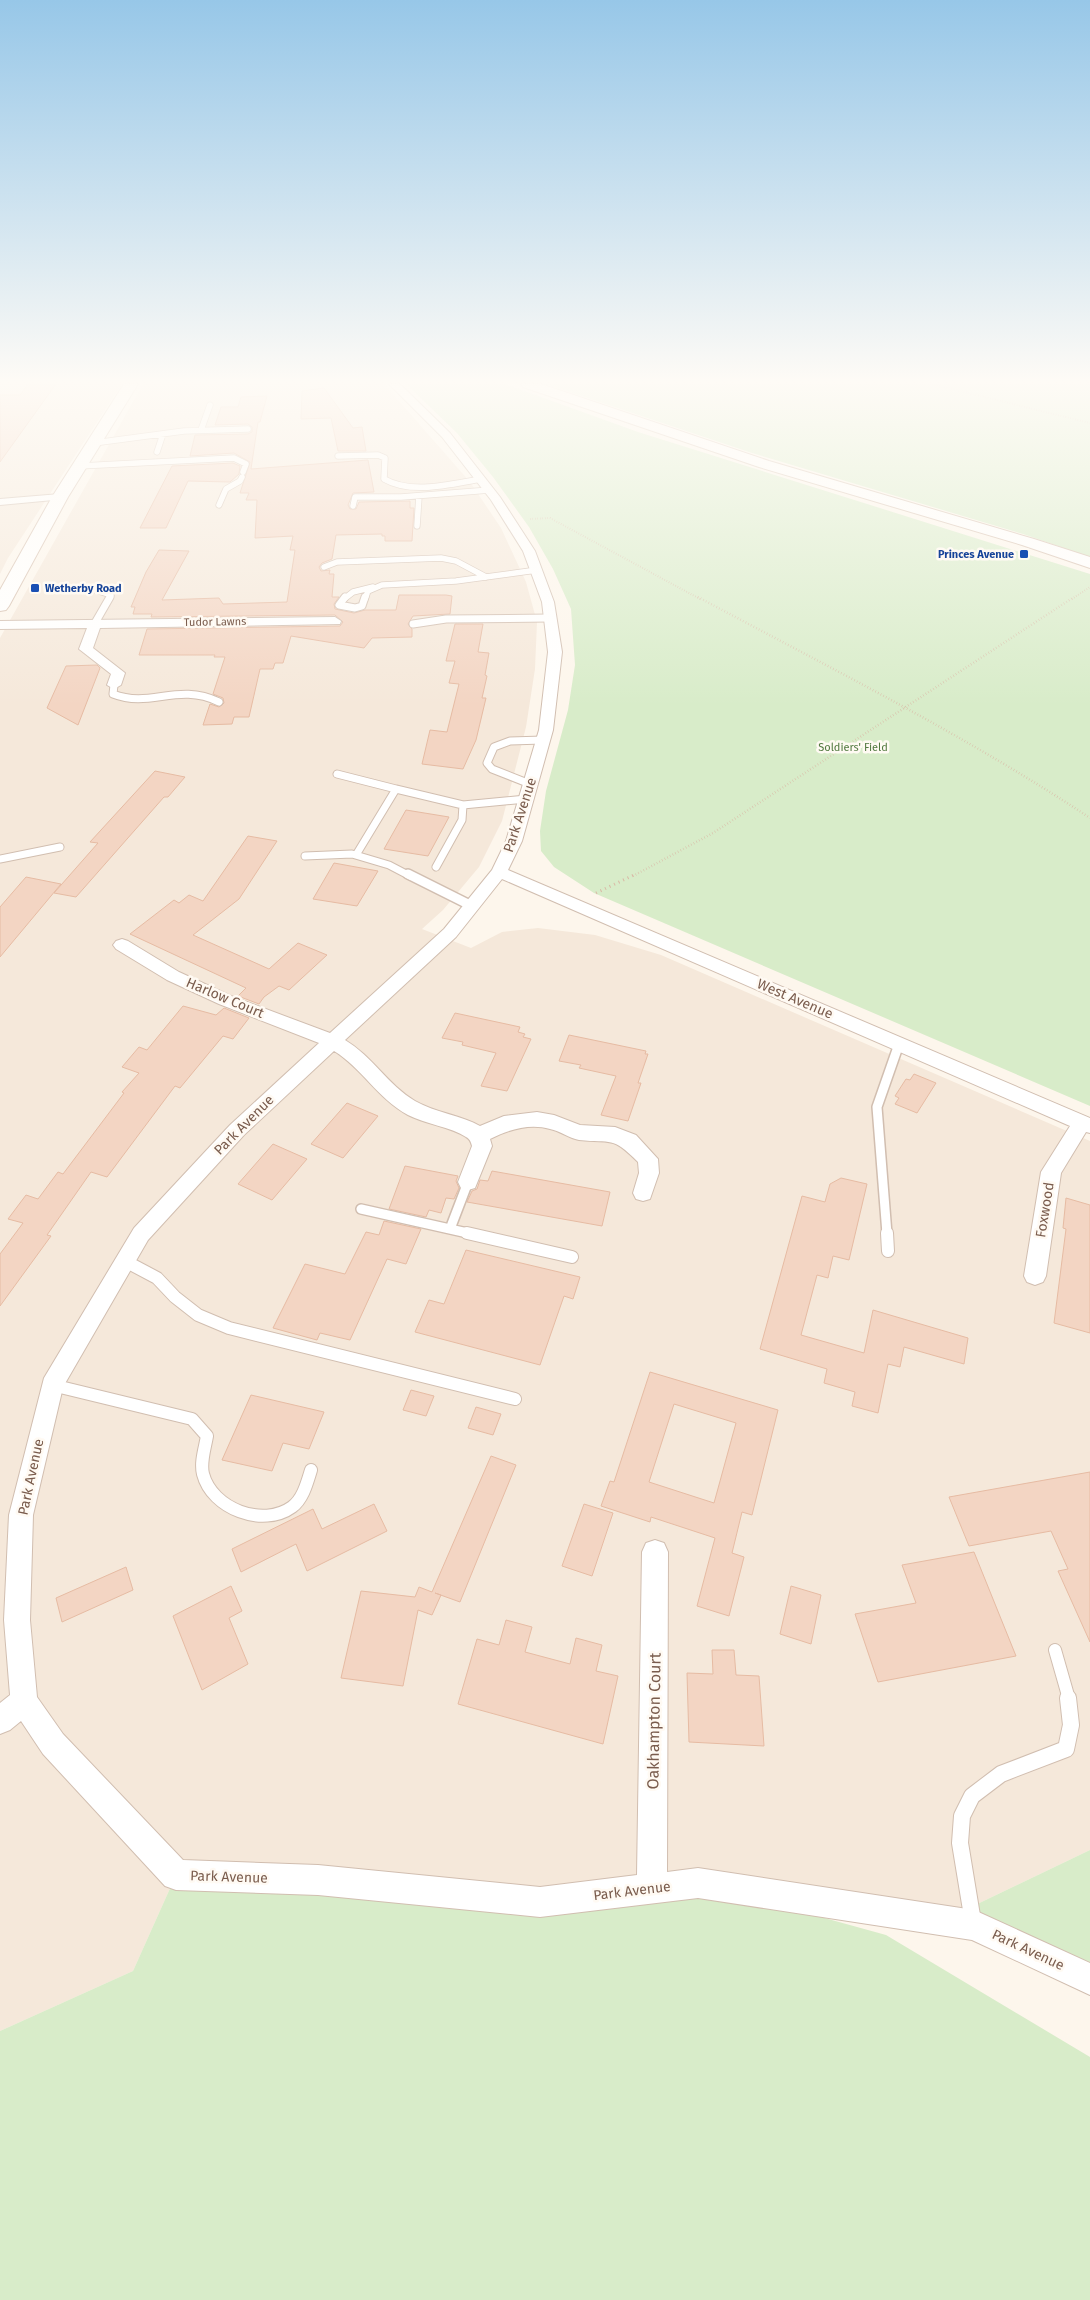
<svg xmlns="http://www.w3.org/2000/svg" width="1090" height="2300" font-family="'Fira Sans',sans-serif">
<style>
.residential{fill:#f5e8da}
.green{fill:#d8ecc9}
.building{fill:#f3d5c3;stroke:#e6bba3;fill-rule:evenodd}
.lines{fill:none;stroke-linecap:round;stroke-linejoin:round}
.lane-far4-casing{stroke:#d1beb0;stroke-width:7}
.lane-far3-casing{stroke:#d1beb0;stroke-width:9}
.lane-far2-casing{stroke:#d1beb0;stroke-width:12}
.lane-far1-casing{stroke:#d1beb0;stroke-width:14}
.lane-casing{stroke:#d1beb0;stroke-width:18}
.street-casing{stroke:#d1beb0;stroke-width:2}
.secondary-casing{stroke:#d6c0b0;stroke-width:2}
.path-far2{stroke:#d9b8a5;stroke-width:2;stroke-dasharray:0.5 2;stroke-linecap:butt}
.path-far1{stroke:#d9b8a5;stroke-width:2.5;stroke-dasharray:0.5 2.5;stroke-linecap:butt}
.path{stroke:#d9b8a5;stroke-width:3;stroke-dasharray:1 4;stroke-linecap:butt}
.lane-far4{stroke:#fff;stroke-width:5.5}
.lane-far3{stroke:#fff;stroke-width:7}
.lane-far2{stroke:#fff;stroke-width:9}
.lane-far1{stroke:#fff;stroke-width:12}
.lane{stroke:#fff;stroke-width:16}
.street{fill:#fff;fill-rule:evenodd}
.secondary{fill:#fff;fill-rule:evenodd}
.transit-dot{fill:#1a4fb4;stroke:#fffaf3;stroke-width:2}
.labels{text-anchor:middle;dominant-baseline:central;stroke-width:5;stroke-linejoin:round;paint-order:stroke}
.far-transit-label{font-size:11px;font-weight:bold;fill:#164399;stroke:#fffaf3;text-anchor:end}
.far-street-label{font-size:11px;fill:#7a5c4d;stroke:#fffaf3}
.far-park-label{font-size:11px;fill:#537a41;stroke:#fffaf3}
.street-label{font-size:14px;fill:#7a5c4d;stroke:#fffaf3}
.near-street-label{font-size:16px;fill:#7a5c4d;stroke:#fffaf3}
</style>
<rect width="100%" height="100%" fill="#fdf6ec"/>
<path class="residential" d="M0,384H122L8,558L0,574Z
M143,384H384L470,482L501,528L526,582L537,622L535,669L526,727L502,821L479,867L443,910L422,929L471,948L502,932L538,928L595,935L661,955L1090,1141V1850L969,1908L698,1883L540,1902L176,1875L133,1971L0,2031V638Z"/>
<path class="green" d="M406,384H505L638,432L1090,574V1106L594,893L554,867L541,851L540,831L546,791L568,710L575,665L571,609L553,569L529,527L493,477L457,433Z
M546,384H1090V557L1023,534L749,452Z
M1090,1850V1981L969,1908Z
M176,1875L540,1902L698,1883L886,1935L1090,2057V2300H0V2031L133,1971Z"/>
<path class="building" d="M28,384H56L0,462V395H20Z
M324,388L353,428L362,427L366,451H338L331,418L301,419L302,391Z
M267,396L260,422H258L251,469L368,460L374,492L353,493L348,505L350,509H356L359,502L410,501V508H414L412,541H385V536H382V534L336,535L332,559L322,563L319,567L321,571L330,570L329,574H334L332,597H339L334,604L335,609L354,613L365,610H396L399,595H446L452,596L450,614L413,616L408,624L412,629V637L372,638L364,648L291,636L283,663H275L273,669H260L249,717H234L232,724L203,725L210,704L219,707L224,703L223,698L213,694L225,657H214L215,655H139L147,629L340,626L343,622L335,615L151,617L152,614H133L135,607H131L146,572L159,550L189,551L162,600L219,598L223,604L287,602L295,550H290L293,536L255,538L257,500H246L249,493H240L250,462L234,453L190,456L195,435L248,434L252,432V427L248,424L215,425L221,407H238L241,397Z
M233,463L240,466L239,474L230,482L188,481L166,528H140L172,466Z
M455,624H483L478,652L489,653L485,675L487,676L482,698H486L476,740L463,769L422,764L430,730L447,732L459,684L449,683L455,661H446Z
M97,665L100,668L78,725L47,708L66,666Z
M155,771L185,777L168,797H164L76,897L54,893L98,843L90,842Z
M406,810L449,817L428,856L384,849Z
M248,836L277,841L239,899L193,935L269,969L298,943L327,955L289,990L279,986L264,997L259,1004L238,996L246,988L130,934L174,900L179,903L189,895L203,901Z
M334,863L378,871L357,906L313,899Z
M26,877L61,884L0,957V907Z
M183,1006L216,1015L224,1008L249,1018L233,1039L223,1036L180,1088L175,1086L107,1177L91,1172L47,1235L51,1236L0,1306V1254L23,1223L8,1219L26,1195L38,1199L58,1172L63,1174L124,1093L122,1092L139,1073L122,1067L139,1047L147,1050Z
M455,1013L520,1027L518,1032L525,1034L523,1037L531,1039L507,1091L481,1086L496,1053L462,1045L463,1042L442,1038Z
M569,1035L646,1051L645,1054H648L638,1083H641L628,1121L601,1115L616,1076L579,1068L581,1065L559,1061Z
M914,1074L936,1083L917,1113L895,1104L899,1098L895,1096L906,1079L910,1080Z
M347,1103L378,1116L343,1158L311,1144Z
M273,1144L307,1159L272,1200L238,1184Z
M405,1166L458,1176L456,1181L459,1188L454,1199L446,1198L441,1213L429,1210L426,1217L389,1209Z
M492,1171L610,1192L602,1226L467,1202L472,1191L477,1189L480,1180L488,1181Z
M841,1178L867,1184L849,1260L833,1256L828,1278L817,1275L801,1335L864,1353L873,1310L968,1338L964,1364L904,1347L900,1367L888,1364L878,1413L852,1406L855,1392L824,1383L827,1369L760,1349L802,1196L825,1202L830,1184Z
M1066,1198L1090,1205V1333L1054,1323L1066,1229L1063,1228Z
M384,1221L421,1229L406,1264L387,1259L350,1340L320,1333L317,1340L273,1328L305,1264L345,1274L366,1232L379,1235Z
M466,1250L580,1277L573,1299L564,1296L540,1365L415,1332L429,1300L444,1304Z
M650,1372L778,1410L752,1515L742,1512L732,1553L744,1557L729,1616L697,1606L715,1538L651,1517L650,1522L601,1506L610,1481L614,1482ZM674,1404L736,1423L714,1503L649,1482Z
M411,1390L434,1396L426,1416L403,1410Z
M251,1395L324,1412L309,1449L283,1443L272,1471L222,1460Z
M476,1407L501,1414L493,1435L468,1428Z
M491,1456L516,1465L460,1602L435,1593L441,1595L432,1615L418,1610L403,1686L341,1678L361,1591L415,1597L419,1587L432,1592Z
M1090,1472V1642L1058,1571L1068,1569L1051,1531L969,1546L949,1497Z
M374,1504L387,1531L307,1571L296,1544L241,1572L232,1549L313,1509L322,1529Z
M584,1504L613,1513L592,1576L562,1566Z
M974,1552L1016,1656L878,1682L855,1614L916,1603L902,1565Z
M126,1567L133,1590L62,1622L56,1598Z
M231,1586L242,1611L229,1618L248,1664L202,1690L173,1616Z
M791,1586L821,1595L811,1644L780,1634Z
M506,1620L532,1627L525,1652L570,1664L576,1638L602,1645L596,1671L618,1676L603,1744L458,1704L477,1639L499,1645Z
M712,1650H734L736,1675L759,1676L764,1746L689,1742L687,1673L713,1674Z"/>
<g class="lines">
<g class="lane-far4-casing">
<path id="lane-far4" d="M201,430L210,405
M94,443L184,431L248,429
M157,452L163,434
M338,456L378,455L385,458L384,479C412,495 451,484 481,479
M80,466L234,458L246,464L243,472
M219,505L226,489L240,481L242,477
M353,506L355,497H401L490,490
M417,526L419,496
M324,567L337,562L441,558L456,561L486,577
M92,589L111,595L109,599
M344,599L353,592L373,587
M365,599L368,591L382,585L456,581L537,570"/>
</g>
<g class="lane-far3-casing">
<path id="lane-far3" d="M345,597L339,605L355,608L362,606L365,597
M95,623L110,597
M413,624L446,619L550,618
M114,685L113,694C151,709 177,682 219,702
M337,774L396,789
M530,784L492,769L487,763L494,747L510,741L543,740
M356,855L396,789L463,805
M305,856L352,854L389,865L410,876
M0,859L60,847
M436,867L462,820L463,805L526,799"/>
</g>
<g class="lane-far2-casing">
<path id="lane-far2" d="M408,874L472,906
M361,1209L472,1234
M450,1229L468,1182
M887,1234L877,1107L899,1044"/>
</g>
<g class="lane-far1-casing">
<path id="lane-far1" d="M467,1233L572,1257
M887,1233L888,1251
M125,1261L157,1278L175,1297L198,1315L229,1328L515,1399
M52,1385L192,1419L207,1436C205,1448 200,1462 203,1474C212,1509 263,1528 292,1507C303,1499 307,1483 311,1470
M1055,1650L1069,1699"/>
</g>
<g class="lane-casing">
<path id="lane" d="M973,1922L960,1843L962,1816L972,1796L1001,1774L1066,1749L1071,1725L1068,1698"/>
</g>
<g class="street-casing">
<path id="street" d="M389,384H400L450,433L500,497L535,551L554,602L562,652L553,730L522,841L508,870L1090,1118V1133L1086,1132L1061,1173L1046,1276L1043,1282L1035,1285L1027,1282L1024,1276L1041,1172L1070,1126L502,879L456,937L345,1040C372,1056 388,1085 415,1101C436,1113 461,1115 480,1126L504,1116L537,1112L554,1115L580,1125L615,1127L636,1135L658,1159L659,1173L650,1199L643,1201L636,1199L633,1193L639,1173L638,1162C611,1135 613,1144 579,1140C569,1138 560,1131 550,1129C529,1123 508,1130 490,1139L492,1146L475,1188L468,1190L461,1188L458,1182L472,1146C471,1142 470,1139 466,1137C451,1127 425,1124 408,1115C377,1098 362,1068 334,1051L244,1135L148,1240L63,1387L33,1515L30,1620L37,1697L63,1734L183,1860L318,1865L540,1887L637,1875L642,1552L646,1543L655,1540L664,1543L668,1552L667,1872L698,1868L974,1910L1090,1963V1995L972,1940L698,1898L540,1917L318,1895L176,1890L165,1886L43,1754L21,1721L10,1730L0,1734V1703L10,1695L4,1620L9,1515L44,1378L134,1228L230,1125L319,1043L219,1004L167,980L116,949L113,945L116,941L122,939L128,941L179,972L231,996L330,1033L444,929L492,870L506,841L539,730L548,652L542,602L523,551L491,500L442,437Z
M60,494L66,497L64,499L0,505V499Z
M335,617L341,621L340,624L100,628L93,648L125,673L121,685L114,689L107,685L111,674L79,649L87,628L0,629V621Z"/>
</g>
<g class="secondary-casing">
<path id="secondary" d="M124,384H138L68,497L9,606L6,610L0,611V590L52,497Z
M521,384H541L769,461L1034,539L1090,557V568L1022,545L759,467L523,387Z"/>
</g>
<path class="path-far2" d="M932,384L1090,423
M530,519L550,518L700,599
M1072,599L1090,587"/>
<path class="path-far1" d="M698,597C830,668 965,735 1090,818
M633,876L713,833L1074,597"/>
<path class="path" d="M596,893L636,874"/>
<use href="#lane-far4" class="lane-far4"/>
<use href="#lane-far3" class="lane-far3"/>
<use href="#lane-far2" class="lane-far2"/>
<use href="#lane-far1" class="lane-far1"/>
<use href="#lane" class="lane"/>
<use href="#street" class="street"/>
<use href="#secondary" class="secondary"/>
</g>
<linearGradient id="sky" x2="0" y2="1"><stop stop-color="#97c7e8"/><stop offset="0.54" stop-color="#fefbf6"/><stop offset="1" stop-color="#fefbf6" stop-opacity="0"/></linearGradient>
<rect width="1090" height="706" fill="url(#sky)"/>
<g class="transit-dot">
<rect x="1019" y="549" width="10" height="10" rx="2.5"/>
<rect x="30" y="583" width="10" height="10" rx="2.5"/>
</g>
<g class="labels">
<g class="far-transit-label">
<text x="1014" y="554">Princes Avenue</text>
<text x="45" y="588" text-anchor="start">Wetherby Road</text>
</g>
<g class="far-street-label">
<text transform="translate(215 622) rotate(-1)">Tudor Lawns</text>
</g>
<g class="far-park-label">
<text x="853" y="747">Soldiers' Field</text>
</g>
<g class="street-label">
<text transform="translate(520 815) rotate(-72)">Park Avenue</text>
<text transform="translate(225 998) rotate(23)">Harlow Court</text>
<text transform="translate(795 999) rotate(23)">West Avenue</text>
<text transform="translate(244 1125) rotate(-45)">Park Avenue</text>
<text transform="translate(1045 1210) rotate(-81)">Foxwood</text>
<text transform="translate(31 1477) rotate(-78)">Park Avenue</text>
<text transform="translate(229 1877) rotate(2)">Park Avenue</text>
<text transform="translate(632 1891) rotate(-7)">Park Avenue</text>
<text transform="translate(1028 1950) rotate(25)">Park Avenue</text>
</g>
<g class="near-street-label">
<text transform="translate(654 1721) rotate(-89)">Oakhampton Court</text>
</g>
</g>
</svg>
